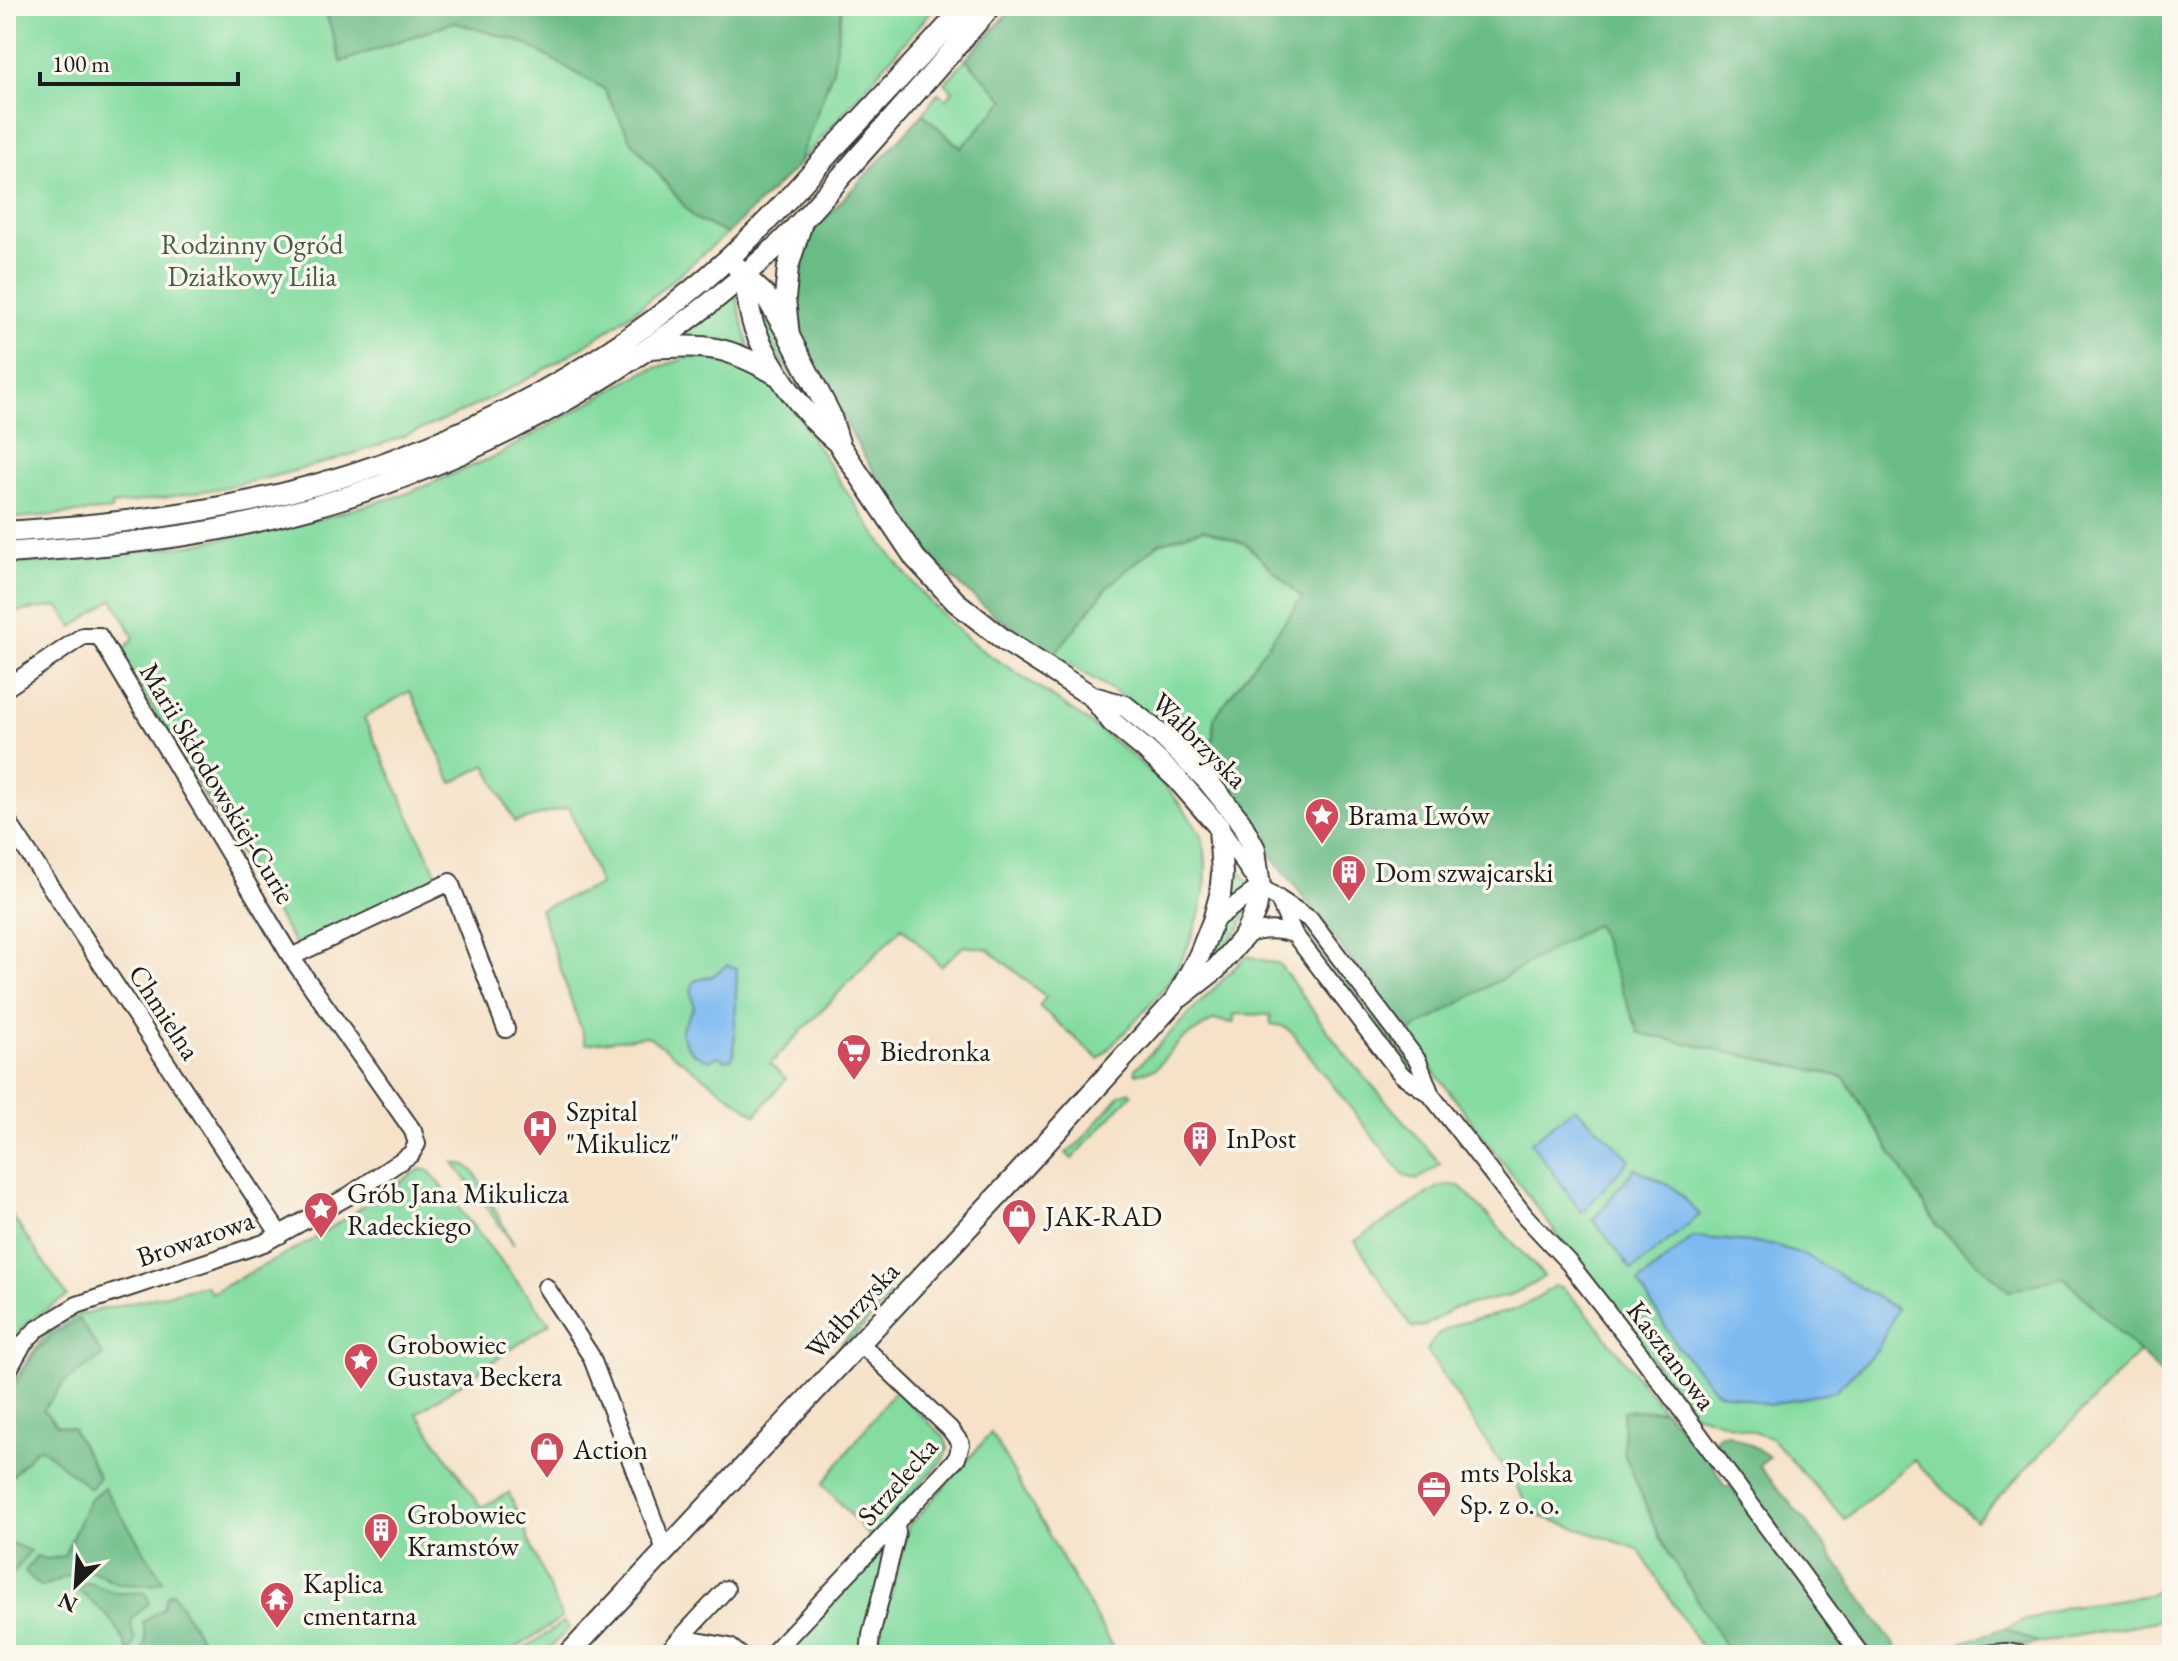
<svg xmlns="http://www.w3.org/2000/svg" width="2178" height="1661" font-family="'EB Garamond',serif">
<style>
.green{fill:#84dca1;stroke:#507c5e;stroke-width:2;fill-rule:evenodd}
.forest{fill:#6bbc87;stroke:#446c52;stroke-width:2}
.water{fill:#7dbaf0;stroke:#4c6b86;stroke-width:2}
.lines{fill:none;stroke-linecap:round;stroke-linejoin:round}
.minor-casing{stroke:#3d3a36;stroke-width:20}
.major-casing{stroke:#3d3a36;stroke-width:24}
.minor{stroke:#fff;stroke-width:16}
.major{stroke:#fff;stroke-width:20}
.labels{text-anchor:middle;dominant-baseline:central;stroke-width:7;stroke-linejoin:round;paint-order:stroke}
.park-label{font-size:28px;fill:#405f4b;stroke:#fbf7ec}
.street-label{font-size:28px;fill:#1c1c1c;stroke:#fbf7ec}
.poi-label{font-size:28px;fill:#1c1c1c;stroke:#fbf7ec;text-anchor:start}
</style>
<rect width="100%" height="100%" fill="#fbf7ec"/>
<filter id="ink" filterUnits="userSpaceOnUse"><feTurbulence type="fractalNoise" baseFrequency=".0125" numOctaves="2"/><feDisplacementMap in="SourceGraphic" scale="16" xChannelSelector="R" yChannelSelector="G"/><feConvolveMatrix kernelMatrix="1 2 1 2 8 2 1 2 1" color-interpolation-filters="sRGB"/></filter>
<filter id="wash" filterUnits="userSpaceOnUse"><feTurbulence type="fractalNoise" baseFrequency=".006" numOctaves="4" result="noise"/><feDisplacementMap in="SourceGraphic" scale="32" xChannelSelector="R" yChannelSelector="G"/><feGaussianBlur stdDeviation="1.8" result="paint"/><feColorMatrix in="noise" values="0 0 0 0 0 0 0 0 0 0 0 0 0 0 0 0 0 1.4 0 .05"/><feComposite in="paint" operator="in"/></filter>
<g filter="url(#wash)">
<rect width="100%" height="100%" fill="#f5e2c9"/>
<path class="green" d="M6,6H324L341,62L454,22L524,43L604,89L631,140L694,218L727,234C686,267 643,308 599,336C449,435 289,484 112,505V510L6,519Z
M842,6H936L797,166L833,69Z
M966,59L1006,100L961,148L923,114L938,93L946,99L953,91L945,83Z
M754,289L828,432L760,327Z
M734,295H736L749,348L745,350L678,337Z
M690,357C727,359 754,370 783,394C841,480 893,577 974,644C987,655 1004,664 1019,674C1076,714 1151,759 1190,818C1194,824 1200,831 1202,838C1213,879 1199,925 1181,961C1162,998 1126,1029 1099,1059L1039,1006L1046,997L988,949L964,946L941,966L902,927L770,1064L786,1079L756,1115L648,1036L586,1044L540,909L600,885L569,807L515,822L486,765L452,783L410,691L364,718L440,881L297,948L120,655L134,637L113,599L73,627L58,606L6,613V565L191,545L326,517L406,494L496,456L643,372ZM727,965L735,1023L734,1054C707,1057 689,1065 681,1030L694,1007V981L713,976Z
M1203,529L1246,544L1303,598L1214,718L1211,774L1122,696L1054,655L1109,585L1159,543Z
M1230,857L1253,889L1226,901Z
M1245,909L1247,910L1240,928L1196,980C1208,951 1216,924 1245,909Z
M1292,918L1304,922L1419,1074L1415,1079Z
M1596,923L1639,1033L1844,1077L1938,1227L2009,1290L2064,1277L2139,1352L1976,1521L1914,1460L1845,1519L1771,1438L1691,1412L1406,1034Z
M1246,956L1279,964L1344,1053L1441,1164L1417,1180L1404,1176L1291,1032L1282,1026L1271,1024L1270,1015L1234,1014V1023L1214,1020L1180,1041L1155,1069L1136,1074L1135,1069Z
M1130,1091L1132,1094L1072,1159L1066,1153L1080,1142L1120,1095Z
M454,1163L466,1165L475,1173L514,1245Z
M420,1169L429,1171L550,1323L417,1413L481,1507L509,1493L562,1618L505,1655H6V1392L44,1336L78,1315L206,1285L211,1293L309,1242Z
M1454,1185L1461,1187L1544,1276L1536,1283L1508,1296L1454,1308L1425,1326L1412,1328L1355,1241L1440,1186Z
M6,1207L67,1296L26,1323L6,1349Z
M1554,1286L1562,1287L1589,1315L1663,1410L1623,1411L1726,1647L1727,1655H1706L1638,1549L1534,1514L1427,1351C1440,1319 1482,1320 1510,1311C1526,1306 1540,1297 1554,1286Z
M888,1293L889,1299L841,1350L835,1351Z
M895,1390L944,1437L948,1448L944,1459L871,1538L823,1484Z
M991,1433L1117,1655H877L879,1638L910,1521L913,1522Z
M891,1540L865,1655H785L881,1550Z
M2172,1579V1611L2167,1619L2038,1643L2004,1628L2064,1607L2149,1595Z
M564,1622L569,1628L544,1655H515Z"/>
<path class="forest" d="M324,6H842L833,69L797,166L727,234L694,218L631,140L604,89L524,43L453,22L341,62Z
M1015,6H2172V1385L2064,1277L2009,1291L1938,1227L1844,1077L1639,1033L1596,924L1406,1034L1211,774L1214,718L1302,598L1246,544L1203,529L1159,543L1109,585L1054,655L993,614L940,567L906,523L867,461L807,356L797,329L793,305L795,288L799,265L813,231L923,114L961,148L1005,100L966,59Z
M79,1319L103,1356L65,1382L43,1410L57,1425L72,1428L99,1477L90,1489L41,1448L36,1449L6,1483V1400L33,1355L49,1337Z
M1663,1410L1704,1449L1725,1487L1730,1485L1853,1655H1727L1726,1647L1660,1539L1624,1453L1623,1411Z
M1728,1434L1753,1446L1770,1457L1759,1466L1821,1540L1901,1655H1872L1714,1442L1719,1435Z
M104,1488L163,1580L153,1585L119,1584L95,1572L83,1570L41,1587L25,1572L36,1556L47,1559L64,1556L89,1500Z
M6,1541L30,1551L6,1583Z
M86,1583C98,1584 107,1592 119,1593C129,1594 136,1591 146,1593L149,1603L133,1617L131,1625L135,1641L129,1653C117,1621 102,1609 75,1588Z
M173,1592L210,1655H141L146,1641L143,1622L163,1608L167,1596Z
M2004,1628L2038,1643L2027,1646L2005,1643L1954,1655H1925Z"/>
<path class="water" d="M727,965L737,968L734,1054L731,1059L725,1060L718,1056L710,1060C693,1055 685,1048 681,1030L694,1007L691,991L694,981L713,976Z
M1575,1107L1630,1159L1582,1213L1531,1142Z
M1635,1168L1674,1188L1700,1215L1632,1270L1593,1220Z
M1693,1237L1771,1244L1805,1255L1897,1309L1878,1349L1835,1391L1769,1405L1716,1391L1678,1347L1638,1283Z"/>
</g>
<g filter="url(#ink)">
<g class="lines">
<g class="minor-casing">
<path id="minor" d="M6,688L83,636H99L291,957L413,1131L417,1144L411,1154L347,1197L264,1243L77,1305L36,1330L23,1344L6,1374
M6,819L280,1235
M1220,828L1260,887L1311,920L1418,1061L1431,1095L1525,1216L1569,1263L1641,1355L1861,1655
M1278,898L1294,934L1401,1074L1431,1095
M1213,921L1260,887
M1245,935C1263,929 1275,929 1294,934
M291,957L450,882L506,1029
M546,1287L591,1356L662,1542L668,1548
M681,1638L730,1647L740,1655
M665,1655L726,1589
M771,1655L957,1458L961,1444L950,1429L860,1343
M869,1655L871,1635L897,1533L896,1525
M1978,1655L2005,1652L2024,1655"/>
</g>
<g class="major-casing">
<path id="major" d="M802,222L788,267L785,299L789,336L830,414L840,446L915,558L956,602L1004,640L1093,697L1125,706L1160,734L1207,780L1240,821L1255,849L1260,887L1256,909L1245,935L1216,969L1180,997
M737,267C749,283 747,308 754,327C771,370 803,414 839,444
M743,275L765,295L785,329
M650,348C710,344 727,346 779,376
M6,532C88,526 171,518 251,501C427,463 598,378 730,257C766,224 798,188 830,152C876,104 921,55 966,6
M6,553C74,548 143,543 210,531C422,492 615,393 774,249C805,220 832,187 860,155C904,106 948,56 991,6
M568,1655L1016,1176L1175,1001L1199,956L1213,921L1220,895L1222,874L1219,827L1177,779L1145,749L1112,722L1093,697"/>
</g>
<use href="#minor" class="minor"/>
<use href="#major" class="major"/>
</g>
</g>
<defs>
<g id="sight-pin" transform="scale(1.8)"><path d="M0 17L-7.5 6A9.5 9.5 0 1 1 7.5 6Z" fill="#d1495b" stroke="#fbf7ec"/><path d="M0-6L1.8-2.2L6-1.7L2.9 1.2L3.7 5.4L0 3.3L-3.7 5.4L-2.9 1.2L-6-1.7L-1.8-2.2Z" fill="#fff"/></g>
<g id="building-pin" transform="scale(1.8)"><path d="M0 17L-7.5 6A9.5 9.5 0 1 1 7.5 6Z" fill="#d1495b" stroke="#fbf7ec"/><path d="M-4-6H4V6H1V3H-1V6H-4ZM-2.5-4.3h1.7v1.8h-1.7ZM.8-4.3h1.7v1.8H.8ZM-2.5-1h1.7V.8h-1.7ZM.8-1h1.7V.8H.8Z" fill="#fff"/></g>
<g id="supermarket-pin" transform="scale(1.8)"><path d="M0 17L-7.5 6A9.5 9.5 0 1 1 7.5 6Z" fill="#d1495b" stroke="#fbf7ec"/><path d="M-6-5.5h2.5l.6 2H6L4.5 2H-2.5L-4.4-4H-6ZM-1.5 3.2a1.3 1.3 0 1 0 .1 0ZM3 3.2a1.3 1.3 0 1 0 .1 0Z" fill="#fff"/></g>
<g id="hospital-pin" transform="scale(1.8)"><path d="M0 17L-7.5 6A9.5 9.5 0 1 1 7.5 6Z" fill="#d1495b" stroke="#fbf7ec"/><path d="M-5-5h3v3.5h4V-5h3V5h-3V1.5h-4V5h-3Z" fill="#fff"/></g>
<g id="shop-pin" transform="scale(1.8)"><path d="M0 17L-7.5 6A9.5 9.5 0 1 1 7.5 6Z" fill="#d1495b" stroke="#fbf7ec"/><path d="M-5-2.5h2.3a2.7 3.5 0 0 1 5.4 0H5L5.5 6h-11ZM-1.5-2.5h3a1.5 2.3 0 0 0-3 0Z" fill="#fff"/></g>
<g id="office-pin" transform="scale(1.8)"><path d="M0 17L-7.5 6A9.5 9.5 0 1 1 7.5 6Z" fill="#d1495b" stroke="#fbf7ec"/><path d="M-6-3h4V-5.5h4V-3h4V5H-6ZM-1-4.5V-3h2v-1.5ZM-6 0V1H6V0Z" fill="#fff"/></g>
<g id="temple-pin" transform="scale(1.8)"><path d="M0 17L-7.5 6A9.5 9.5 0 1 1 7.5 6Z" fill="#d1495b" stroke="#fbf7ec"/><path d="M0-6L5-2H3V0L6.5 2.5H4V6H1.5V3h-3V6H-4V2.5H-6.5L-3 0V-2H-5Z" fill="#fff"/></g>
</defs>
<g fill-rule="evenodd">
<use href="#sight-pin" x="1322" y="815"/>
<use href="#building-pin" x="1349" y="872"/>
<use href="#supermarket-pin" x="854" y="1051"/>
<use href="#hospital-pin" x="540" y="1127"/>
<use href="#building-pin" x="1200" y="1138"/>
<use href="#sight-pin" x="321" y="1209"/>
<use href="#shop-pin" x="1019" y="1216"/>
<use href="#sight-pin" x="361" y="1360"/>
<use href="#shop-pin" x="547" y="1449"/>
<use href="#office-pin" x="1434" y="1488"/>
<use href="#building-pin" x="381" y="1530"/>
<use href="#temple-pin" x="277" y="1599"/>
</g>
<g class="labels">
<g class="park-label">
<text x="252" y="244">Rodzinny Ogród<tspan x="252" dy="32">Działkowy Lilia</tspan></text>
</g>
<g class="street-label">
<text transform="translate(1200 740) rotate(45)">Wałbrzyska</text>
<text transform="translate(218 783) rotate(59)">Marii Skłodowskiej-Curie</text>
<text transform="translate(165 1012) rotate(57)">Chmielna</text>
<text transform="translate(195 1238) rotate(-19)">Browarowa</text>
<text transform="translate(852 1310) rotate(-47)">Wałbrzyska</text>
<text transform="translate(1672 1355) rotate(53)">Kasztanowa</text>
<text transform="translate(897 1481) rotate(-49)">Strzelecka</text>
</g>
<g class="poi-label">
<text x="1348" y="815">Brama Lwów</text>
<text x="1375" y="872">Dom szwajcarski</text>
<text x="880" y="1051">Biedronka</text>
<text x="566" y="1111">Szpital<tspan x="566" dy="32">"Mikulicz"</tspan></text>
<text x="1226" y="1138">InPost</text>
<text x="347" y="1193">Grób Jana Mikulicza<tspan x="347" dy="32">Radeckiego</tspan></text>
<text x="1045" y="1216">JAK-RAD</text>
<text x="387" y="1344">Grobowiec<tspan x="387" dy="32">Gustava Beckera</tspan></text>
<text x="573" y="1449">Action</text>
<text x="1460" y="1472">mts Polska<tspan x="1460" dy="32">Sp. z o. o.</tspan></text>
<text x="407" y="1514">Grobowiec<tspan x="407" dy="32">Kramstów</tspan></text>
<text x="303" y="1583">Kaplica<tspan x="303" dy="32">cmentarna</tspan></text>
</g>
</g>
<rect width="2178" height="1661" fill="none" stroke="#fbf7ec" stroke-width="32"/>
<g transform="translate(76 1585) rotate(205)" stroke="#fbf7ec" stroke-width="6" paint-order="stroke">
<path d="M0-6L14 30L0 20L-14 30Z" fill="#1c1c1c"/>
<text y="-12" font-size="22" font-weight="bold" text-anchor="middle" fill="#1c1c1c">N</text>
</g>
<path d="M40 72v12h198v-12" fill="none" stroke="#1c1c1c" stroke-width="4"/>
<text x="52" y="72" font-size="24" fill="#1c1c1c" stroke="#fbf7ec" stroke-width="6" paint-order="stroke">100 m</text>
</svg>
